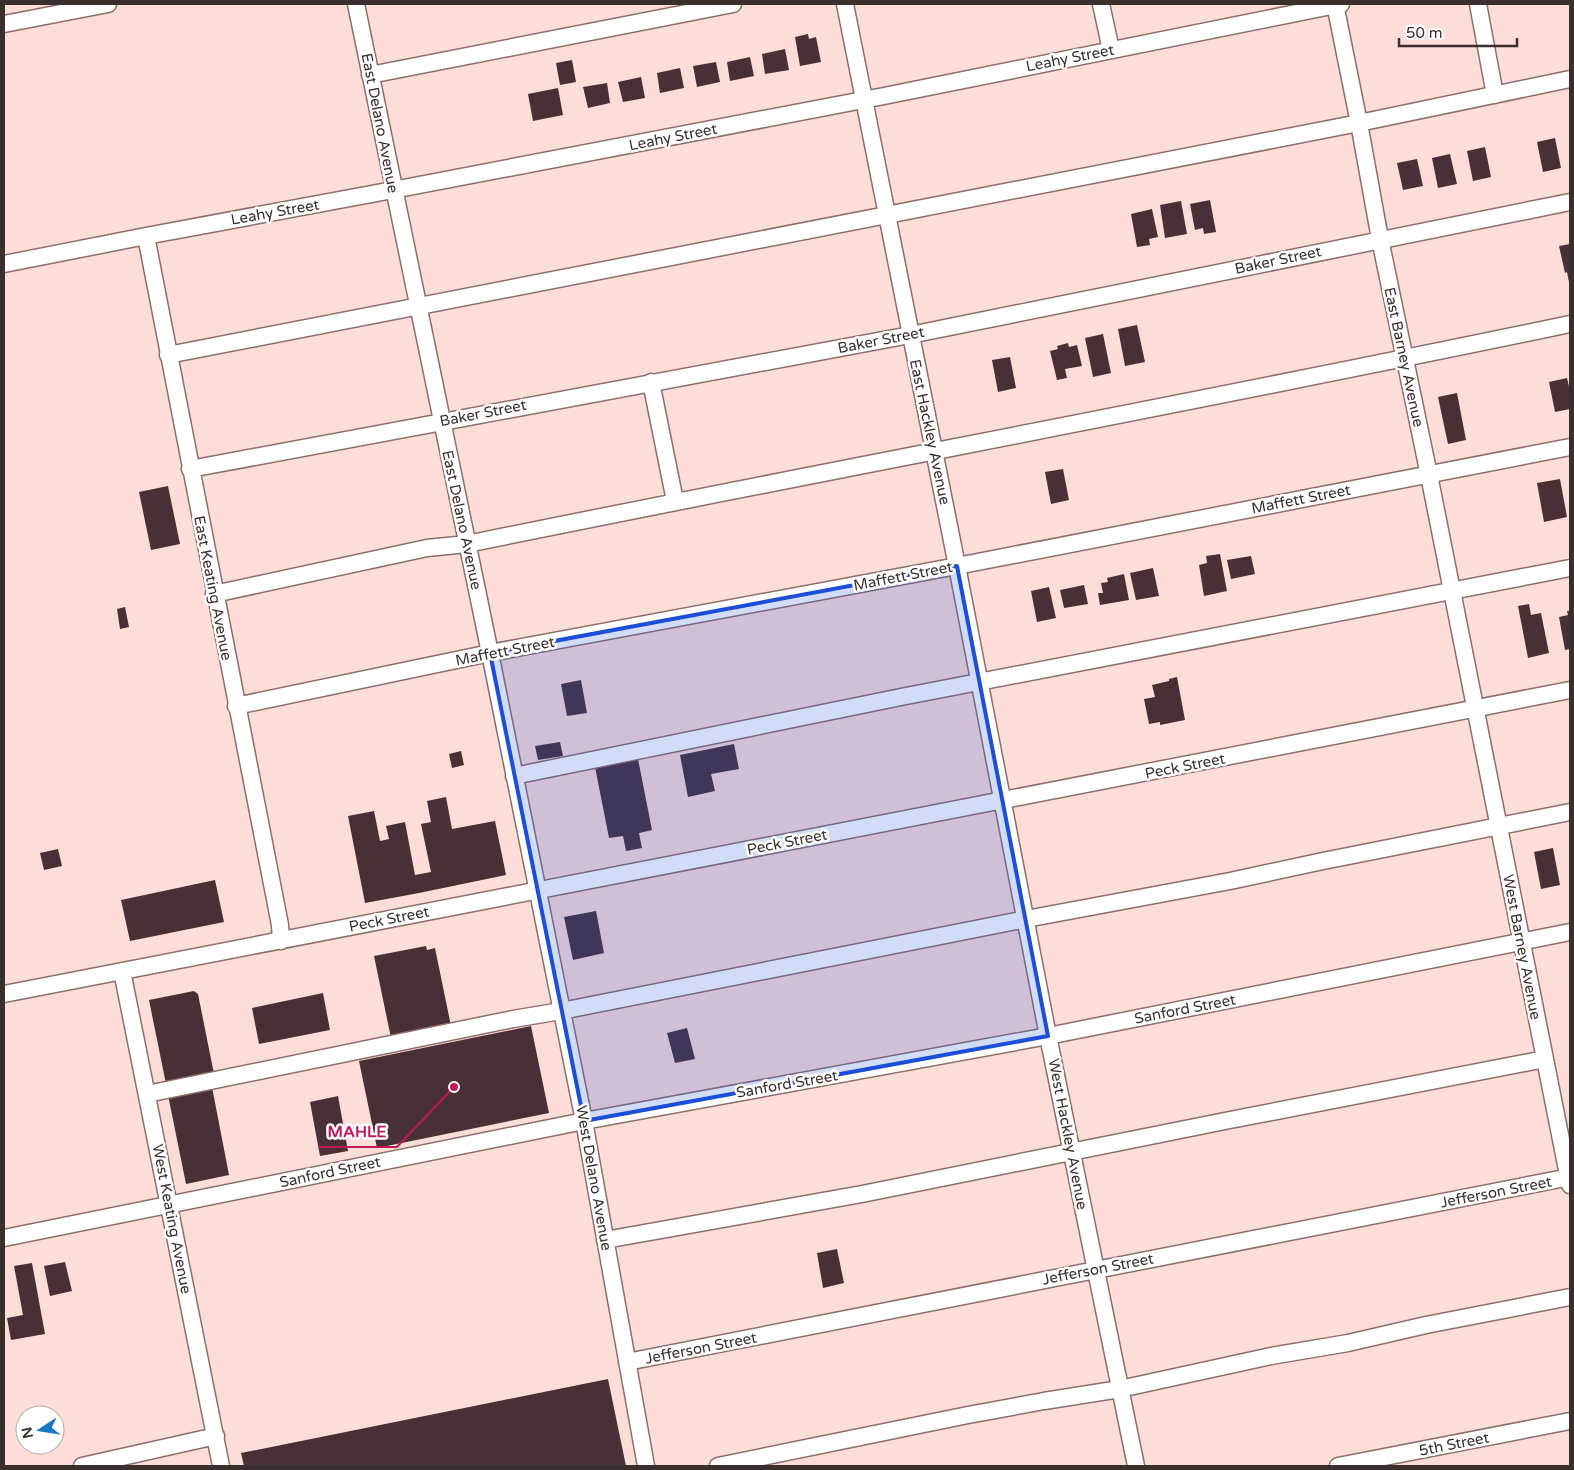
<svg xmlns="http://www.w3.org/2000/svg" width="1574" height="1470" font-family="'Varela Round',sans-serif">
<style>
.building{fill:#493037}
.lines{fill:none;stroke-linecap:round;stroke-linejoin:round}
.minor-casing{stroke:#8b6f6a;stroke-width:19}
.minor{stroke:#fff;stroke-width:16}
.marked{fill:#1d4ed8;fill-opacity:0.2;stroke:#1d4ed8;stroke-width:4;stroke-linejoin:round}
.labels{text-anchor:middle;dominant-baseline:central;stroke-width:5;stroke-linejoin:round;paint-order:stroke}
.street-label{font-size:15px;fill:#3b2f2d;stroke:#fff}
.leader{fill:none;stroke:#c2185b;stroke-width:2}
.callout-dot{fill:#c2185b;stroke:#fff;stroke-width:2}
.callout-label{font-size:16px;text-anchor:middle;font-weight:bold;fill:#c2185b;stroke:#fff;stroke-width:5;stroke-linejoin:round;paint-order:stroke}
</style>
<rect width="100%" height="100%" fill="#fdddd7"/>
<path class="building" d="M808,34L809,39L816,37L821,62L800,66L795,37Z
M785,49L789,70L765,74L762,54Z
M750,57L754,76L730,81L727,62Z
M572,60L576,82L560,85L556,63Z
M716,62L720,82L697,87L693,66Z
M680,68L684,88L660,93L657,73Z
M641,77L645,98L623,102L618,82Z
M607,83L610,103L588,108L583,87Z
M558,88L563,115L533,121L528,94Z
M1555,138L1561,168L1543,172L1537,142Z
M1485,147L1491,177L1473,181L1467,151Z
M1450,154L1457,184L1438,188L1432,158Z
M1417,159L1423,186L1403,190L1397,163Z
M1210,200L1216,232L1204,234L1203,228L1195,230L1190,204Z
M1181,201L1187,234L1165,238L1160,205Z
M1152,209L1158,237L1149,239L1150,245L1137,247L1131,214Z
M1570,244V282H1569L1567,272L1565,273L1559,246Z
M1137,325L1145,362L1125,366L1118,329Z
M1103,334L1111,373L1093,377L1085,338Z
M1068,343L1069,347L1077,345L1082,366L1065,369L1067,378L1057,380L1050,351L1058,349L1057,346Z
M1010,357L1016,388L998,392L992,360Z
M1567,378L1570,391V409L1555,412L1549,382Z
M1457,393L1466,440L1448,444L1438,397Z
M1063,469L1069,500L1051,504L1045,472Z
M1560,479L1567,517L1544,522L1537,483Z
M168,486L180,544L151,550L139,492Z
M1220,554L1227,591L1204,596L1199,565L1207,563L1206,556Z
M1251,556L1255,574L1231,579L1227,560Z
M1153,568L1159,596L1136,600L1130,573Z
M1124,574L1129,600L1100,605L1098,593H1103L1101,583L1108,582L1107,578Z
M1084,585L1088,604L1064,608L1060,590Z
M1049,587L1056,618L1037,622L1031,591Z
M1529,604L1531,615L1541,613L1549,653L1528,658L1518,606Z
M125,607L129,627L120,629L117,609Z
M1567,611H1570V649L1565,650L1559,617L1568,615Z
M1177,677L1185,720L1160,725V722L1149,724L1144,699L1155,697L1152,685L1169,681V679Z
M581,680L587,713L567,716L561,684Z
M560,742L563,756L538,760L535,746Z
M734,744L739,769L711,774L715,791L688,797L680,755Z
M461,751L464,765L452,768L449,754Z
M638,759L652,830L639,833L642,848L626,851L623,836L609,838L595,767Z
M446,797L452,829L495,821L506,875L419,893L416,879L419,893L365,903L348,816L374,811L380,841L389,839L386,826L405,822L415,875L431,872L421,824L431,822L427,801Z
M1553,848L1560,885L1541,889L1534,852Z
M58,849L62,866L44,870L40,853Z
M215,880L224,922L130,941L121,900Z
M596,911L604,953L573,960L564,917Z
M426,946L427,950L435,948L451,1026L391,1038L374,956Z
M194,991L198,994L214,1074L166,1084L149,1000Z
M323,993L330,1030L259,1044L252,1008Z
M531,1026L549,1113L377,1148L359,1061Z
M687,1028L695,1059L675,1063L667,1033Z
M212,1087L229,1175L186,1184L168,1095Z
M338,1096L348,1151L320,1156L310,1102Z
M837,1249L844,1283L823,1288L817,1253Z
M65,1262L72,1291L50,1296L44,1266Z
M32,1263L45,1334L11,1340L7,1318L23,1315L14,1266Z
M608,1379L626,1466H244L241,1453Z"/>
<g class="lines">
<g class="minor-casing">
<path id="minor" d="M356,4L490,653L584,1121L646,1466
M845,4L957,566L1048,1036L1136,1466
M1101,4L1111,50
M1335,4L1359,123L1380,239L1429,475L1570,1185
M1478,4L1495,95
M4,24L108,4
M370,75L733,4
M146,236L280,925L281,941
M4,264L146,236L393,190L884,96L1341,4
M168,355L1359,123L1570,79
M651,382L675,501
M190,469L910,335L1570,202
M214,594L427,548L467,544C834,469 1203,401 1570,324
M236,706L490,653L957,566L1570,447
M514,776L901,697L1570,568
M122,971L221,1466
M4,994L1570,690
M147,1094L513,1019L561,1011L1026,919L1230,881L1323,861L1570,812
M4,1238L584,1121L1048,1036L1570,932
M605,1240L862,1194L1230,1120L1545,1059
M627,1362L1570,1177
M82,1466L216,1436
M718,1466L968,1415L1044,1401L1120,1389L1271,1356L1348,1343L1426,1325L1570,1297
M1338,1466L1570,1421"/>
</g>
<use href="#minor" class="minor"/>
</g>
<path class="marked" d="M957,566L1048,1036L584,1121L490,653Z"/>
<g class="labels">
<g class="street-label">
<text transform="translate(1070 58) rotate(-11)">Leahy Street</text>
<text transform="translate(380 123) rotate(79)">East Delano Avenue</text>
<text transform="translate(673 137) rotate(-11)">Leahy Street</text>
<text transform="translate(275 212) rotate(-10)">Leahy Street</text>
<text transform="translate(1278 260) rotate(-12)">Baker Street</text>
<text transform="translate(881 340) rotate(-11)">Baker Street</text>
<text transform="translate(1404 357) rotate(78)">East Barney Avenue</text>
<text transform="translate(483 413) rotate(-11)">Baker Street</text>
<text transform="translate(930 432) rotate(78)">East Hackley Avenue</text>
<text transform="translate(1301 499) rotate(-11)">Maffett Street</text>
<text transform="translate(462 520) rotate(78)">East Delano Avenue</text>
<text transform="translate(903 576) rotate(-11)">Maffett Street</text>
<text transform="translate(213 588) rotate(79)">East Keating Avenue</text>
<text transform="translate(505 651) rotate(-11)">Maffett Street</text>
<text transform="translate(1185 766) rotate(-11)">Peck Street</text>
<text transform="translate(787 842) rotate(-11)">Peck Street</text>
<text transform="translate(389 919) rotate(-11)">Peck Street</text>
<text transform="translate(1522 947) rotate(79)">West Barney Avenue</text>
<text transform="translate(1185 1009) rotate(-11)">Sanford Street</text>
<text transform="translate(787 1084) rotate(-10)">Sanford Street</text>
<text transform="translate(1068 1134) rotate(79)">West Hackley Avenue</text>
<text transform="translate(330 1172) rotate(-12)">Sanford Street</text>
<text transform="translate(594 1178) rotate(80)">West Delano Avenue</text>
<text transform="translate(1496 1192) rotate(-11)">Jefferson Street</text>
<text transform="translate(172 1219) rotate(79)">West Keating Avenue</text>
<text transform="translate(1098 1269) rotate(-11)">Jefferson Street</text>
<text transform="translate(701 1348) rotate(-11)">Jefferson Street</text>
<text transform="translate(1454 1444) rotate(-11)">5th Street</text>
</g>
</g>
<path class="leader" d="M454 1087L397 1147H318"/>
<circle class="callout-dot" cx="454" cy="1087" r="5"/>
<g class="callout-label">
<text x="357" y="1137">MAHLE</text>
</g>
<rect width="1574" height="1470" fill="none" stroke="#3b2f2d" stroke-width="10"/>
<g transform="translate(40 1430) rotate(258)"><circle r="24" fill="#ffffff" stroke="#b1acab"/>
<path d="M0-4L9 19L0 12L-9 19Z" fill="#1679c5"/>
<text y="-8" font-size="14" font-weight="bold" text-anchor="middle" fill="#3b2f2d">N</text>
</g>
<path d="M1399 38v8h118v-8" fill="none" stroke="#3b2f2d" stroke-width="2.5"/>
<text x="1406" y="38" font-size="15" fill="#3b2f2d" stroke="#ffffff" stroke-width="4" paint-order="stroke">50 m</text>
</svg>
